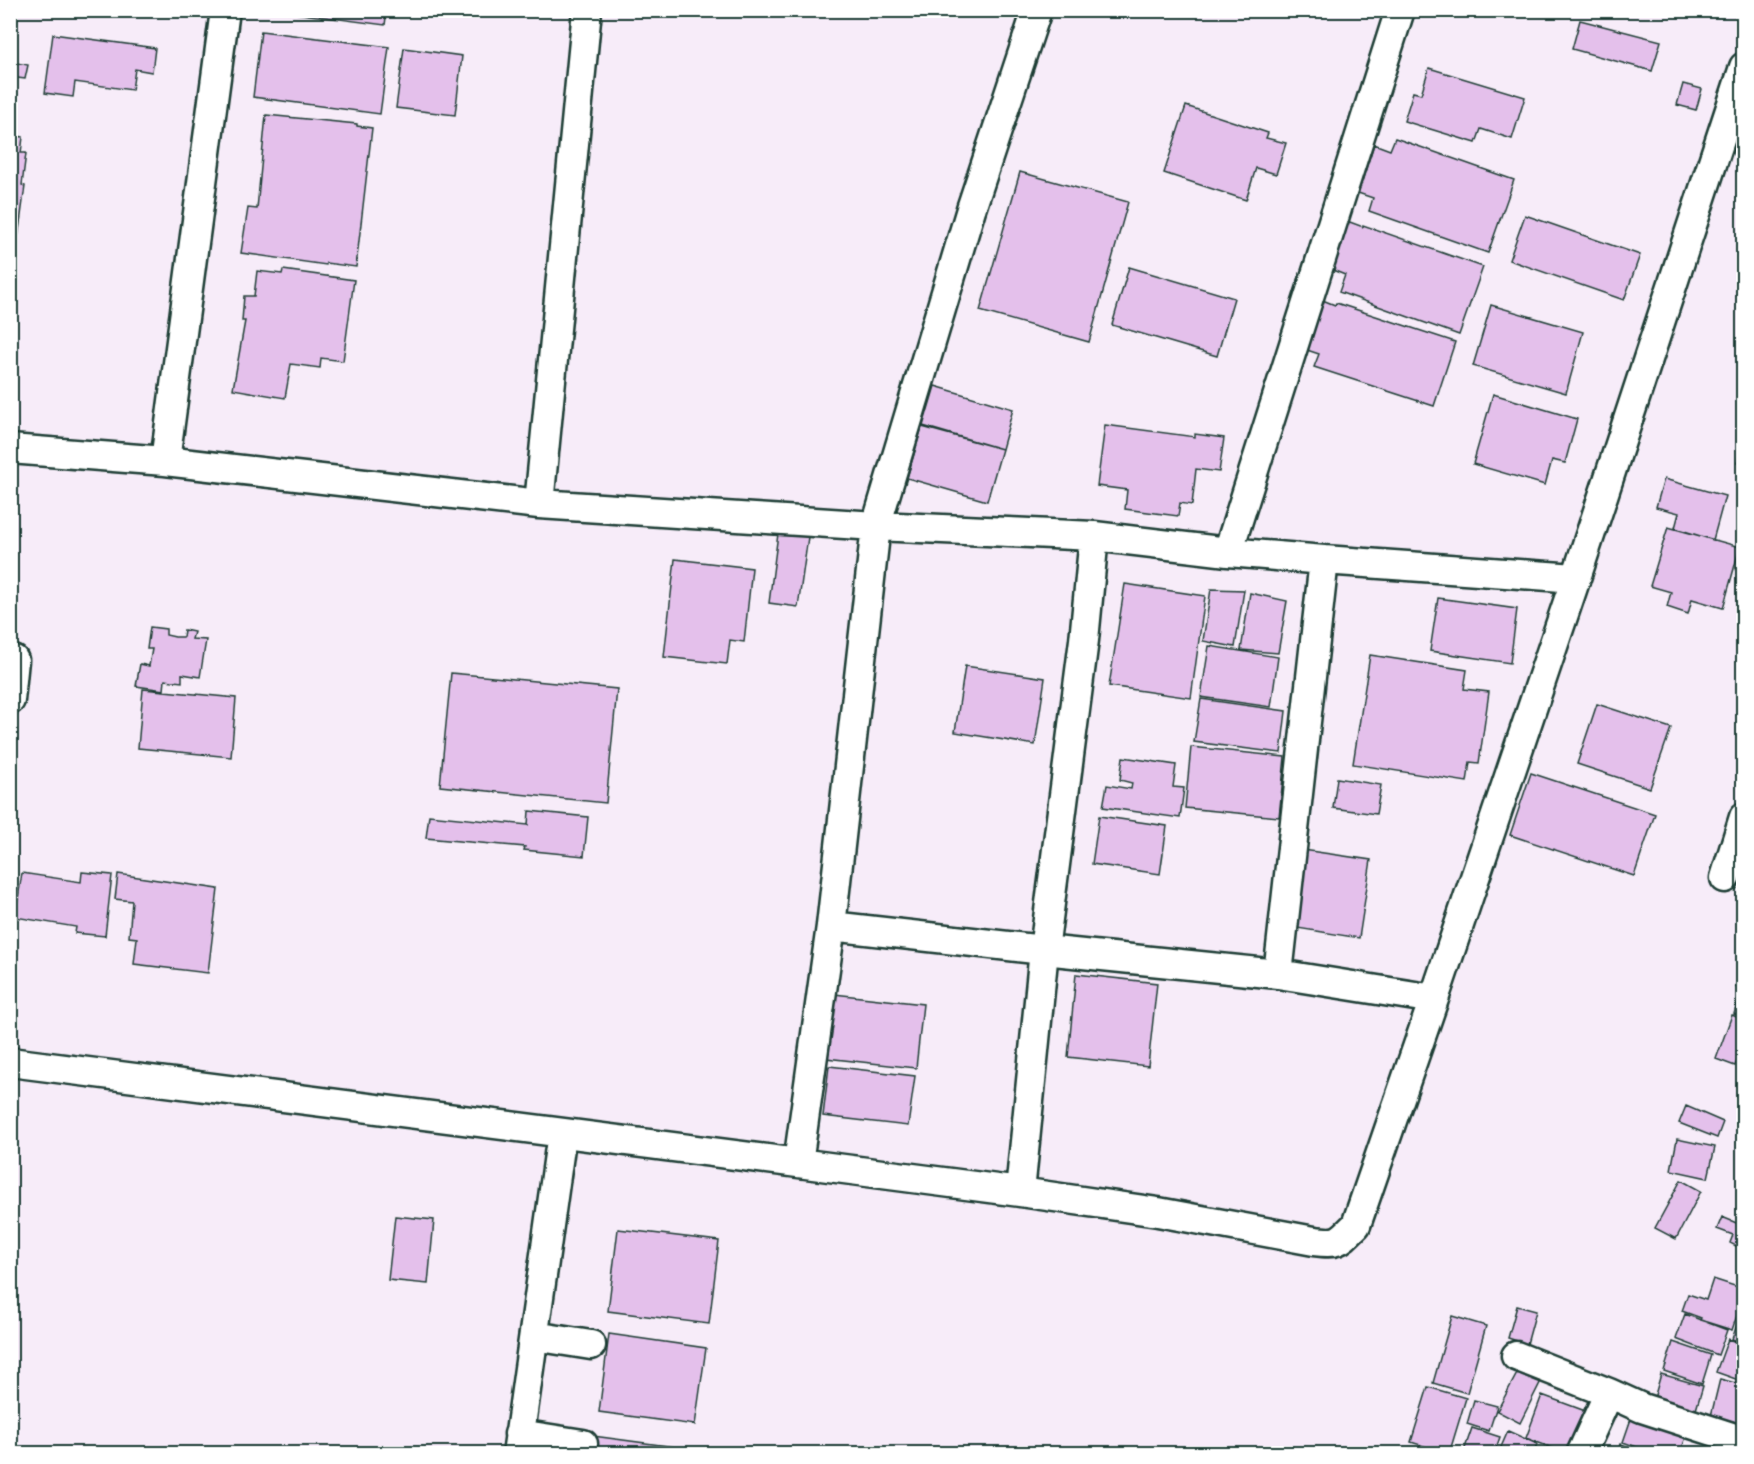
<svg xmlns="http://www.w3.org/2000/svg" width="1754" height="1464" font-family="'Patrick Hand',sans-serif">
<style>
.building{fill:#e4c0eb;stroke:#1f3d34;stroke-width:1.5}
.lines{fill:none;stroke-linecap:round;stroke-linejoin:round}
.street-casing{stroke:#1f3d34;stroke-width:33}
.street{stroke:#fff;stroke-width:28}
</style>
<rect width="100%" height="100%" fill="#f7ecf9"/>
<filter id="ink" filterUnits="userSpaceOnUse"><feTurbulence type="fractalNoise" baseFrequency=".0167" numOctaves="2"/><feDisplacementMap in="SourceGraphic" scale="12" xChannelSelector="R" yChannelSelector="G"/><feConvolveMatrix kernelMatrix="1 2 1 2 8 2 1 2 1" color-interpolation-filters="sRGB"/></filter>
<g filter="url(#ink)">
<path class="building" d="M271,10H387L385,25Z
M1580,20L1661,41L1652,71L1572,49Z
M10,22L16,23L11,62L28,65L25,79L10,77Z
M261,31L389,47L380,114L253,97Z
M53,34L155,48L152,72L135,69L132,90L75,82L73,97L45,93Z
M404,48L462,56L455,115L396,108Z
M1429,68L1525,97L1512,139L1481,129L1476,143L1404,121L1413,92L1421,94Z
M1683,84L1702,89L1696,110L1677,105Z
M1186,106L1268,133L1266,138L1286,143L1276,174L1256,168L1246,200L1164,173Z
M266,115L357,124V126L372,128L356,267L326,263V265L241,253L248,208L257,209Z
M10,135L23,137L21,153H26L22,185L25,186L12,282H10Z
M1395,138L1514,180L1488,253L1369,211L1373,198L1358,193L1374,144L1390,150Z
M1020,172L1128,202L1089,342L980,311Z
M1525,215L1640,255L1624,300L1509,260Z
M1347,221L1363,227V225L1483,267L1459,335L1339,292L1345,275L1330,269Z
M1129,267L1234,298L1217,356L1112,325Z
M283,270L354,280L343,361L321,358L320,368L291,364L285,398L233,389L245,321H242L244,296H254L257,271L282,274Z
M1320,299L1335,305L1336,303L1455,342L1434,406L1314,367L1319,354L1304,349Z
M1491,305L1583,332L1566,393L1473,366Z
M935,386L1013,409L1002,449L923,426Z
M1493,394L1577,419L1565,463L1552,460L1545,485L1473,464Z
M1105,425L1195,437V434L1224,438L1219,472L1196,469L1192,505L1180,503L1178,516L1125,509L1127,490L1097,486Z
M922,427L1002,449L987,501L907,478Z
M1744,437V464L1737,462Z
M1664,479L1725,496L1713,540L1675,528L1679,513L1656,507Z
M779,526L809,530L798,607L769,603Z
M1668,527L1740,547L1723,608L1692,599L1688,614L1667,607L1671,592L1650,586Z
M675,559L752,568L744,642L730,640L727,664L664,657Z
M1125,584L1205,596L1191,698L1109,686Z
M1211,589L1244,590L1235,647L1203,641Z
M1250,593L1287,601L1278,653L1241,650Z
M1438,598L1517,609L1510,663L1430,651Z
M150,627L166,629V635L175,637H183L184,630L194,632L192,639L206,640L200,677L182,674V682L165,680L164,690L136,686L140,664L149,666L152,649H147Z
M1209,646L1278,657L1271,707L1201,697Z
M1370,655L1467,670L1464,689L1489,692L1479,763L1470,762L1467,782L1353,764Z
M965,666L1045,678L1035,745L955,732Z
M451,673L617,689L606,803L440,786Z
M143,689L236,698L231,757L138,748Z
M1201,699L1286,711L1281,753L1194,742Z
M1597,704L1671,728L1650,788L1577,764Z
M1191,747L1285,757L1279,817L1185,808Z
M1123,757L1176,765L1173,787L1184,788L1180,818L1103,807L1107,785L1131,789L1132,783L1120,780Z
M1531,773L1655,814L1634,876L1510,835Z
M1337,778L1381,785L1376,814L1333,808Z
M529,811L588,817L584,856L524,850L525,847L426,838L429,815L528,825Z
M1099,816L1167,826L1160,874L1092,864Z
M1303,850L1371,860L1359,938L1291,927Z
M82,872L112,875L105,936L75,933L76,927L15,917L22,873L81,882Z
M118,874L218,889L208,973L134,964L137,938L129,937L132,901L115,899Z
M1744,969V990L1736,987Z
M1076,974L1157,983L1148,1066L1068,1057Z
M834,994L923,1004L916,1068L826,1058Z
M1740,994L1744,995V1017L1734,1014Z
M1732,1015L1744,1020V1044L1735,1066L1716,1059Z
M829,1066L915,1076L908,1126L823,1116Z
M1686,1106L1723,1122L1717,1138L1679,1123Z
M1677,1139L1715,1147L1708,1178L1671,1170Z
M1681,1180L1701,1191L1676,1239L1655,1228Z
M395,1216L434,1220L428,1284L388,1280Z
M1722,1217L1739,1224L1741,1221L1744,1223V1250L1730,1243L1733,1235L1717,1229Z
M618,1229L719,1241L709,1324L608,1311Z
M1713,1279L1744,1289V1295L1732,1330L1700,1320L1701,1318L1682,1311L1688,1294L1706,1300Z
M1517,1306L1536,1311L1527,1344L1508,1338Z
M1742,1311H1744V1343L1732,1339Z
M1685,1314L1727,1330L1718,1355L1676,1339Z
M1452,1316L1486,1326L1467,1393L1433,1383Z
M609,1334L706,1348L695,1425L599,1412Z
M1728,1339L1744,1345V1382L1716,1372Z
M1673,1342L1711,1355L1702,1384L1664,1371Z
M1520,1368L1542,1379L1520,1423L1497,1411Z
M1661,1374L1703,1386L1695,1413L1653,1402Z
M1720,1379L1744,1385V1424L1711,1416Z
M1428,1387L1466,1398L1449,1454L1411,1442Z
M1542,1395L1588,1412L1568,1454L1526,1438Z
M1474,1400L1497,1406L1489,1431L1467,1424Z
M1632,1416L1687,1434L1680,1454H1656L1623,1442Z
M1472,1428L1500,1437L1494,1454H1463Z
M1508,1431L1537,1444L1533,1454H1498Z
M593,1436L690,1449V1454H590Z
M1621,1444L1648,1454H1618Z
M1421,1447L1435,1454H1418Z"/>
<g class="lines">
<g class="street-casing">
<path id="street" d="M10,449L165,461L539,504L876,526L1094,536
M165,461L225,10
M539,504L587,10
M1324,560L1228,552L1400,10
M10,700L14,660
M1725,878L1744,817
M831,926L1044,950L1278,974L1434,999L1576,578L1744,67
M1278,974L1324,560L1576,578
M10,1062L798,1163L831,926L876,526L971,209L1037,10
M798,1163L1020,1192L1158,1212L1314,1241C1339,1244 1339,1242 1356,1225L1434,999
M1020,1192L1044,950L1084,640L1094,536L1228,552
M534,1336L591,1345
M1516,1356L1609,1393L1642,1408L1744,1441
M519,1434L583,1444
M517,1454L562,1133
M1581,1454L1609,1393"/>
</g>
<use href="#street" class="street"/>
</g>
</g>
<rect width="1754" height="1464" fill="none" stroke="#fff" stroke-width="36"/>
<rect x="18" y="18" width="1718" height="1428" fill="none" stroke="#1f3d34" stroke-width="2" filter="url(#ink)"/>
</svg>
